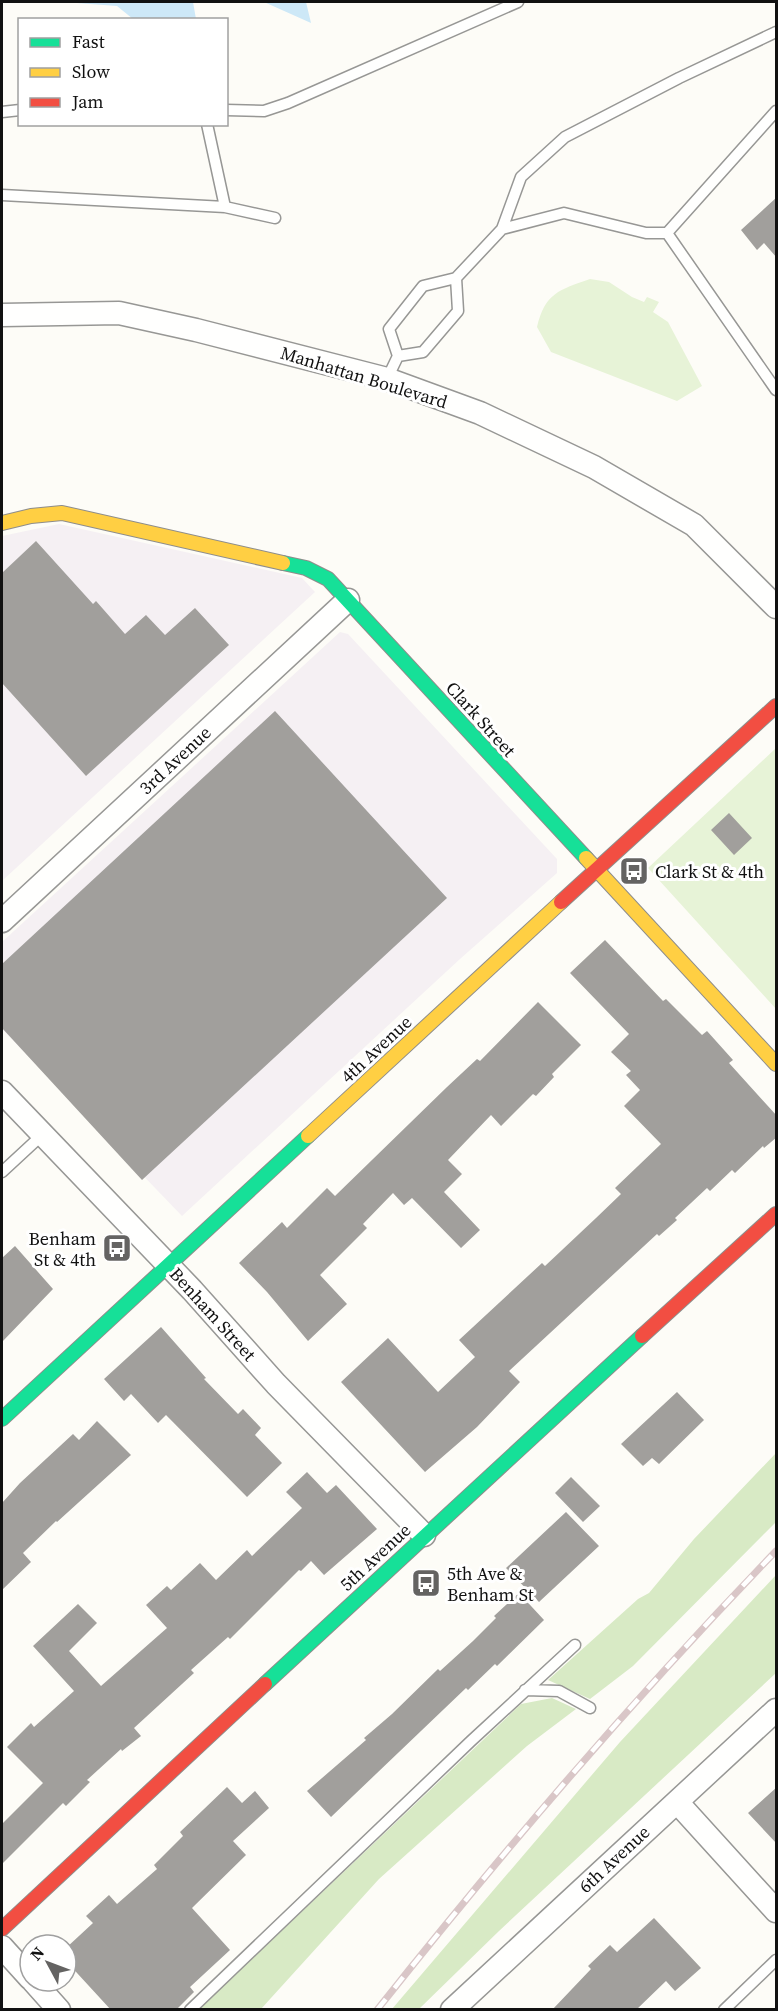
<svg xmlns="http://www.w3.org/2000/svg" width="778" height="2011" font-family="'Source Serif 4',serif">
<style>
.industrial{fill:#f5f0f3}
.green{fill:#e7f3d7}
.forest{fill:#d8eac5}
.water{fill:#cde8f7}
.building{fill:#a19f9c}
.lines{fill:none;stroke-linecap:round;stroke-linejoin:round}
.lane-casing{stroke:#979795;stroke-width:13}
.street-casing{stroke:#979795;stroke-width:25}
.fast-casing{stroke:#8e8d8b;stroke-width:16}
.slow-casing{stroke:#8e8d8b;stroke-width:16}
.jam-casing{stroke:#8e8d8b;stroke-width:16}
.lane{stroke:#fffffe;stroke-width:10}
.street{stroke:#fffffe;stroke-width:22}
.fast{stroke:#16e098;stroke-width:14}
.slow{stroke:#ffcf43;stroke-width:14}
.jam{stroke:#f24e42;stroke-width:14}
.rail-casing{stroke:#d9c6c7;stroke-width:7}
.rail{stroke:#fff;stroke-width:4.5;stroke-dasharray:14;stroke-linecap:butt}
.labels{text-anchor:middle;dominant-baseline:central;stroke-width:6;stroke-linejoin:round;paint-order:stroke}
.street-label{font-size:18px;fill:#111;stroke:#fff}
.poi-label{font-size:18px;fill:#111;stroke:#fff;text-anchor:start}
</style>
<rect width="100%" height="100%" fill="#fdfcf7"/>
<path class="industrial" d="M59,524L302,578L315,592L2,881V536Z
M340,632L348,634L557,859V873L460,959L182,1216L2,1029V942Z"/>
<path class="green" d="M590,279L609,282L632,297L644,302L647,297L659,302L653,312L668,322L702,386L677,401L551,352L537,327C545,293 559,290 590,279Z
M776,748V1009L648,868Z"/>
<path class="forest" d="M776,1453V1522L633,1666L590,1699L548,1680L638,1599L649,1593L694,1539Z
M776,1575V1673L499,1931L419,2009H392L620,1742Z
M552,1698L576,1709L527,1746L379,1879L261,2009H199L521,1704Z"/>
<path class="water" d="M63,2H193L196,19H133L117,6Z
M264,2H306L311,23Z"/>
<path class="building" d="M777,197V258L764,243L757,250L741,230Z
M36,541L93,604L96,601L125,634L146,615L165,635L195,608L229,645L86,776L2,683V573Z
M275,711L447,898L142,1180L2,1028V964Z
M729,813L752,838L734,855L711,830Z
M605,940L663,1001L666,999L702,1035L707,1031L733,1060L729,1063L777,1116V1137L764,1148L763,1146L735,1173L732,1170L710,1191L707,1188L675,1218L677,1220L659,1236L657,1234L509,1371L520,1382L477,1427L425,1472L341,1382L388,1338L438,1392L475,1357L459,1340L542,1263L545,1266L596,1218L621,1194L615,1188L661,1144L624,1106L640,1090L626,1075L631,1071L611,1052L629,1034L570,973Z
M538,1002L581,1045L552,1074L554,1077L536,1096L533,1094L501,1126L491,1115L448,1160L462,1174L444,1192L480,1230L461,1248L412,1198L404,1205L393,1193L363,1224L367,1228L320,1275L347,1304L308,1341L267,1292L239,1263L282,1222L287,1228L327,1188L335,1196L447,1087L477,1059L480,1061Z
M15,1246L53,1289L2,1342V1258Z
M161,1327L206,1378L204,1379L238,1414L243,1409L261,1428L255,1435L282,1463L247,1497L166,1415L158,1423L131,1394L124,1401L104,1379Z
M677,1392L704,1420L659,1464L652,1458L643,1466L621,1444Z
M97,1421L131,1455L57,1522L56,1521L23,1553L31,1562L2,1590V1503L20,1483L73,1434L79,1440Z
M307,1472L327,1493L336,1485L377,1529L324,1575L311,1561L301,1571L299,1570L230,1639L228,1637L191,1670L194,1673L134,1728L141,1736L122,1751L121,1749L87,1780L90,1782L66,1806L63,1803L2,1864V1824L43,1783L7,1747L31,1723L34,1727L74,1691L33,1646L78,1604L97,1623L69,1651L101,1686L167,1628L146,1605L167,1586L171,1590L200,1563L216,1580L247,1550L252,1556L302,1508L286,1492Z
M571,1477L600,1506L583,1522L555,1493Z
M566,1512L599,1546L539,1602L506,1568Z
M519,1593L544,1620L497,1666L495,1664L468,1690L466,1688L331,1817L307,1791L366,1740L364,1738L392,1714L438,1669L440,1671L473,1641L496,1618L494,1616Z
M227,1787L242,1803L255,1791L269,1808L233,1841L246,1855L192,1908L230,1950L190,1987L194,1992L176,2010H111L66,1961V1948L93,1923L86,1916L109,1895L117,1904L157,1869L154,1865L183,1836L180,1832Z
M777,1787V1844L748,1813Z
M654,1918L701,1968L675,1991L666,1981L636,2010H552L591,1969L588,1966L610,1945L617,1952Z"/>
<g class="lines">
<g class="lane-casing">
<path id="lane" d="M776,32L679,78L565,137L521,177L502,229L564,213L646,233H667L776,111
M226,110L264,111L288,103L518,2
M2,112L20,110
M207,124L225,207
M2,195L225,207L275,218
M667,233L776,390
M398,356L423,352L458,311L456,278
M387,379L398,356L389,329L423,286L456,278L502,229
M2,1172L42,1135
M525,1690L559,1691L590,1708
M190,2010L471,1741L575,1645
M724,2010L776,1960"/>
</g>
<g class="street-casing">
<path id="street" d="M2,315L119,313L196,330L387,379L480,413L594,467L694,525L776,607
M2,921L348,600
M2,1092L192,1290L276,1384L424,1535
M677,1802L776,1911
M2,1947L30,1978
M33,1981L59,2010
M452,2010L776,1710"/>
</g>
<g class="fast-casing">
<path id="fast" d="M283,563L306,568L328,579L586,858
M2,1419L308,1136
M265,1684L642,1336"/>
</g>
<g class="slow-casing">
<path id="slow" d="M2,523L31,516L62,513L283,563
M586,858L776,1064
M308,1136L561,902"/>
</g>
<g class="jam-casing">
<path id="jam" d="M561,902L776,706
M642,1336L776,1214
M2,1929L265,1684"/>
</g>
<use href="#lane" class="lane"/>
<use href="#street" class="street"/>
<use href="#fast" class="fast"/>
<use href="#slow" class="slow"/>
<use href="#jam" class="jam"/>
<g class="rail-casing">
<path id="rail" d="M377,2010C503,1851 635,1697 776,1551"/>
</g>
<use href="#rail" class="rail"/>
</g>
<defs>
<g id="bus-square" transform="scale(1.5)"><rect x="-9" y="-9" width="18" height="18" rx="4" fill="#646362" stroke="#fff"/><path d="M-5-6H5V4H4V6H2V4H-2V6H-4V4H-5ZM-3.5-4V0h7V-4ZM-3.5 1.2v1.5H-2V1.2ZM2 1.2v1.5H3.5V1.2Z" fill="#fff"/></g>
</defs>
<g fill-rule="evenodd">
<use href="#bus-square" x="634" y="871"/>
<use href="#bus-square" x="117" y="1248"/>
<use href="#bus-square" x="426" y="1583"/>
</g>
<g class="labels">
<g class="street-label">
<text transform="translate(364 377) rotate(17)">Manhattan Boulevard</text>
<text transform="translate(481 719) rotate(48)">Clark Street</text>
<text transform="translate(175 760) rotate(-43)">3rd Avenue</text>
<text transform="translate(376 1049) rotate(-43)">4th Avenue</text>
<text transform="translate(213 1314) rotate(48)">Benham Street</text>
<text transform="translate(375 1557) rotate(-43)">5th Avenue</text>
<text transform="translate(614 1859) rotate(-43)">6th Avenue</text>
</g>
<g class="poi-label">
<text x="655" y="871">Clark St &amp; 4th</text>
<text x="96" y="1238" text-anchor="end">Benham<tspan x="96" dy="21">St &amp; 4th</tspan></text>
<text x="447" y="1573">5th Ave &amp;<tspan x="447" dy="21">Benham St</tspan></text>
</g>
</g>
<rect width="778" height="2011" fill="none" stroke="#111111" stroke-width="6"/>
<rect x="18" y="18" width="210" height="108" fill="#ffffff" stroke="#a0a0a0" stroke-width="1.5"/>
<rect x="30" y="38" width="30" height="9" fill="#16e098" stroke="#a0a0a0" stroke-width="1.5"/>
<text x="72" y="48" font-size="18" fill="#111111">Fast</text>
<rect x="30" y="68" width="30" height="9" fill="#ffcf43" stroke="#a0a0a0" stroke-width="1.5"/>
<text x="72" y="78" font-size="18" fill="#111111">Slow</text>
<rect x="30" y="98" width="30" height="9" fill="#f24e42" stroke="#a0a0a0" stroke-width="1.5"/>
<text x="72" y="108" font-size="18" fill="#111111">Jam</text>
<g transform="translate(48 1963) rotate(311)"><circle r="28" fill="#ffffff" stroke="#a0a0a0" stroke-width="1.5"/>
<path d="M0-4.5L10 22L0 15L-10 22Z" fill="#646362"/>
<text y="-9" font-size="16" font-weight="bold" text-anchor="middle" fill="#111111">N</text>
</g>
</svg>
